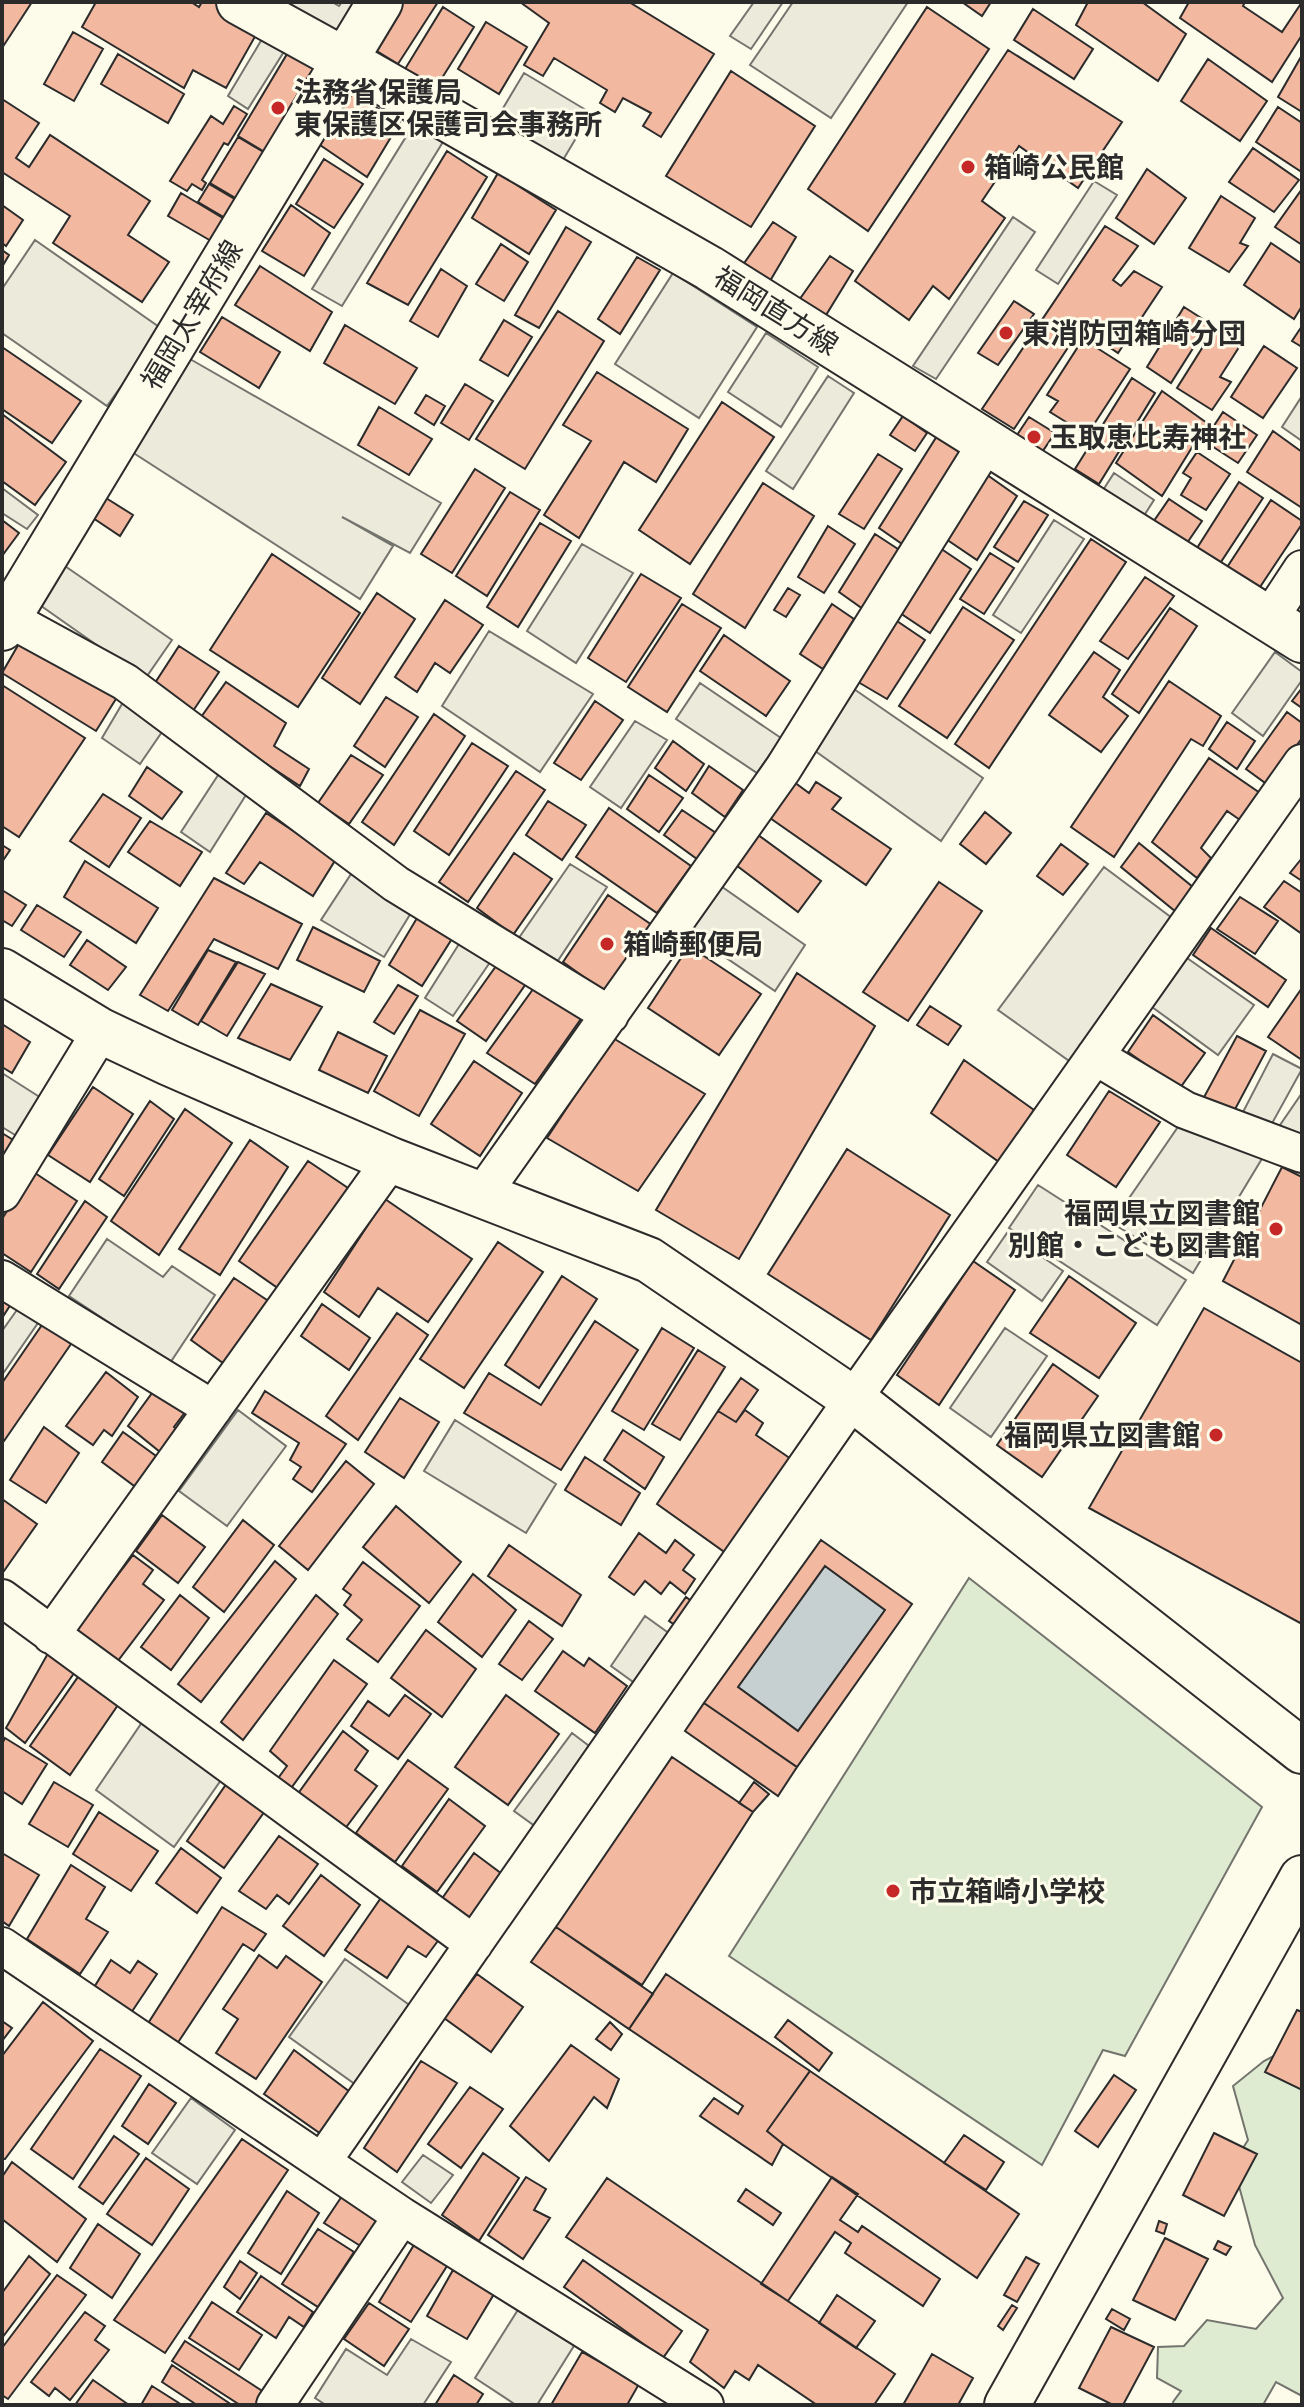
<svg xmlns="http://www.w3.org/2000/svg" width="1304" height="2407" font-family="Helvetica,'Noto Sans JP',sans-serif">
<style>
.green{fill:#deebd1;stroke:#74746e;stroke-width:2}
.parking{fill:#eceadb;stroke:#74746e;stroke-width:2}
.water{fill:#c7d0d0;stroke:#74746e;stroke-width:2}
.building{fill:#f2b8a0;stroke:#2b2b2b;stroke-width:2;fill-rule:evenodd}
.lines{fill:none;stroke-linecap:round;stroke-linejoin:round}
.minor-casing{stroke:#2b2b2b;stroke-width:40}
.tertiary-casing{stroke:#2b2b2b;stroke-width:48}
.primary-casing{stroke:#2b2b2b;stroke-width:48}
.minor{stroke:#fdfbea;stroke-width:36}
.tertiary{stroke:#fdfbea;stroke-width:44}
.primary{stroke:#fdfbea;stroke-width:44}
.poi-dot{fill:#c62828;stroke:#fdfbea;stroke-width:3}
.labels{text-anchor:middle;dominant-baseline:central;stroke-width:6;stroke-linejoin:round;paint-order:stroke}
.poi-label{font-size:28px;font-weight:bold;fill:#2b2b2b;stroke:#fdfbea;text-anchor:start}
.street-label{font-size:28px;fill:#2b2b2b;stroke:#fdfbea}
</style>
<rect width="100%" height="100%" fill="#fdfbea"/>
<path class="green" d="M969,1578L1262,1807L1125,2056L1103,2050L1042,2165L729,1956Z
M1302,2041V2396L1276,2382L1263,2405H1174L1173,2402L1181,2391L1157,2378L1158,2347L1184,2346L1207,2320L1256,2329L1283,2298L1255,2245L1233,2164L1248,2140L1233,2086L1264,2061Z"/>
<path class="parking" d="M274,2H332L339,6L342,2H370L345,44Z
M754,2H783L751,49L730,36Z
M793,2H908L831,118L750,65Z
M268,29L290,42L248,109L228,96Z
M524,73L591,113L557,170L490,130Z
M417,119L446,137L342,306L312,289Z
M1094,181L1117,195L1058,284L1036,270Z
M1013,217L1035,232L936,379L913,366Z
M35,240L162,329L107,406L2,333V289Z
M673,273L757,327L699,418L615,364Z
M766,333L818,367L781,427L728,392Z
M190,359L441,503L410,553L342,517L393,546L360,599L132,452Z
M828,376L854,393L793,489L766,471Z
M1302,396V441L1282,427Z
M1114,473L1154,500L1138,525L1098,498Z
M2,488L38,515L27,529L2,513Z
M1054,520L1084,539L1021,633L993,615Z
M582,544L633,573L576,663L527,631Z
M62,564L172,640L145,679L37,603Z
M489,631L593,694L540,772L442,706Z
M1275,652L1302,672V680L1263,736L1232,713Z
M700,683L781,738L757,773L676,719Z
M851,687L983,778L941,841L811,748Z
M125,699L166,726L140,764L102,738Z
M635,721L667,740L621,808L590,787Z
M224,766L251,787L210,852L181,832Z
M570,864L607,887L551,971L514,945Z
M1104,867L1176,921L1072,1063L998,1010Z
M355,868L414,908L384,957L321,920Z
M718,884L805,945L775,991L685,930Z
M464,936L495,955L453,1016L425,998Z
M1187,958L1254,1005L1218,1055L1152,1007Z
M1273,1054L1302,1069L1270,1127L1242,1114Z
M2,1073L49,1103L25,1141L2,1127Z
M1302,1093V1136L1278,1128Z
M1180,1124L1266,1152L1193,1273L1112,1223Z
M1038,1185L1186,1280L1157,1325L1009,1228Z
M1007,1233L1063,1271L1042,1301L987,1262Z
M107,1239L163,1277L172,1266L215,1295L170,1363L69,1296Z
M19,1307L40,1320L2,1375V1331Z
M1005,1328L1047,1356L991,1437L950,1408Z
M238,1410L286,1446L227,1526L179,1491Z
M455,1420L556,1484L526,1533L424,1471Z
M645,1616L670,1634L636,1684L611,1666Z
M147,1715L226,1773L174,1847L96,1790Z
M572,1733L597,1752L539,1829L514,1811Z
M345,1959L415,2009L359,2087L289,2037Z
M191,2098L235,2130L197,2184L152,2153Z
M423,2155L453,2175L431,2203L402,2182Z
M521,2305L577,2341L537,2405H516L475,2378Z
M411,2339L451,2362L423,2405H326L315,2398L346,2349L387,2375Z"/>
<path class="water" d="M825,1566L885,1610L798,1731L738,1687Z"/>
<path class="building" d="M2,2H32L4,45L2,43Z
M96,2H191L199,7L202,2H223L262,24L226,88L193,70L184,88L82,27Z
M394,2H438L398,64L367,45Z
M520,2H629L714,54L661,137L643,126L651,113L623,98L615,112L600,103L607,90L554,58L543,76L524,65L549,23Z
M962,2H991L982,16Z
M1088,2H1142L1186,34L1158,81L1076,25Z
M1189,2H1245L1243,6L1282,32L1302,2V35L1272,82L1180,18Z
M443,7L474,27L437,86L405,69Z
M927,7L989,49L868,231L808,189Z
M1033,9L1093,49L1074,79L1014,40Z
M486,22L527,47L499,94L458,69Z
M73,32L103,49L74,101L44,84Z
M293,44L315,58L319,80L273,157L238,136Z
M1008,50L1122,122L1078,188L1019,146L982,201L1005,218L949,299L933,286L909,320L855,281Z
M118,54L184,94L168,123L101,84Z
M1302,55V112L1278,97Z
M1208,59L1267,101L1240,141L1181,101Z
M731,71L815,126L751,227L666,176Z
M353,93L400,122L367,177L320,145Z
M2,99L39,123L16,158L29,167L50,135L150,201L128,235L169,262L142,302L53,243L70,216L2,172Z
M234,106L247,114L228,145L224,143L202,180L206,183L202,190L192,184L187,191L170,181L211,116L223,124Z
M1278,107L1302,123V169L1300,171L1256,142Z
M238,137L272,157L244,203L210,183Z
M1253,148L1299,180L1274,212L1229,182Z
M447,151L487,177L408,305L367,283Z
M324,159L363,184L334,228L296,204Z
M1147,169L1186,198L1154,244L1116,218Z
M498,173L556,210L529,254L472,218Z
M209,184L243,204L232,222L198,202Z
M1302,189V245L1275,227Z
M181,193L231,223L218,245L168,216Z
M1221,196L1255,218L1240,243L1248,246L1229,272L1189,248Z
M2,205L23,220L6,246L2,243Z
M291,205L330,233L304,276L262,251Z
M773,222L796,237L767,286L740,269Z
M1105,226L1138,246L1113,280L1121,286L1134,271L1162,287L1118,353L1081,328L1014,429L982,409Z
M566,227L591,242L539,328L515,315Z
M1271,243L1302,264V306L1294,319L1244,285Z
M501,244L528,262L504,301L476,284Z
M2,250L9,255L2,267Z
M830,256L853,271L823,320L797,303Z
M637,257L660,270L620,334L598,319Z
M260,266L332,312L310,351L235,305Z
M441,269L467,286L438,337L410,321Z
M1014,301L1034,314L998,365L978,353Z
M1184,307L1209,323L1171,383L1147,367Z
M558,311L604,341L525,469L476,439Z
M222,317L280,352L259,388L200,352Z
M504,320L532,337L508,376L480,360Z
M345,325L417,368L395,404L324,363Z
M1216,326L1241,344L1220,377L1231,382L1212,410L1177,388Z
M1302,326V347L1292,341Z
M1083,339L1130,369L1087,435L1050,412L1058,401L1047,395Z
M1264,346L1297,368L1263,418L1231,397Z
M2,347L81,401L52,443L2,409Z
M597,372L688,429L656,482L624,462L579,538L544,515L591,441L563,425Z
M1132,378L1155,393L1099,484L1075,469Z
M465,384L493,401L469,440L441,423Z
M1162,391L1207,423L1162,496L1116,463Z
M426,395L445,406L434,425L415,413Z
M722,402L774,437L690,564L639,530Z
M379,407L432,439L409,475L358,445Z
M1223,412L1257,435L1238,463L1204,441Z
M2,414L66,462L35,505L2,481Z
M903,416L927,433L915,451L890,435Z
M1029,417L1055,433L1038,458L1013,441Z
M1273,431L1302,452V508L1247,472Z
M937,436L963,454L905,546L879,528Z
M1197,452L1230,474L1206,510L1181,495L1191,478L1183,473Z
M878,454L902,469L864,529L839,514Z
M475,469L505,488L452,573L421,554Z
M983,472L1017,496L977,560L943,537Z
M1239,482L1263,498L1215,571L1192,556Z
M763,483L814,516L745,628L693,594Z
M510,492L540,510L487,596L456,576Z
M106,498L133,515L120,536L93,518Z
M1169,499L1202,521L1183,549L1149,528Z
M1271,500L1302,521V524L1254,596L1222,575Z
M1024,501L1048,515L1018,562L994,547Z
M2,520L19,533L2,556Z
M540,523L571,541L518,627L487,607Z
M828,526L855,544L824,593L798,577Z
M875,534L901,551L863,609L839,592Z
M1091,539L1126,562L989,768L955,744Z
M937,546L971,569L930,633L897,611Z
M990,553L1014,568L984,614L960,599Z
M272,554L360,613L298,707L210,650Z
M641,574L681,598L626,682L588,658Z
M1145,577L1174,596L1128,659L1100,641Z
M788,588L800,595L786,617L774,610Z
M377,593L415,619L360,704L322,678Z
M445,600L483,625L450,673L435,663L417,692L395,677Z
M682,604L721,628L667,712L628,687Z
M832,604L854,619L823,669L800,654Z
M963,607L1014,640L947,738L899,706Z
M1170,608L1197,626L1139,713L1112,694Z
M891,617L925,640L887,699L853,679Z
M24,635L119,694L96,731L2,673Z
M724,635L790,681L766,716L700,671Z
M179,646L219,672L193,711L153,686Z
M1094,652L1120,670L1103,697L1128,716L1101,752L1049,715Z
M1169,681L1221,716L1203,746L1191,739L1114,857L1071,827Z
M226,682L286,723L274,746L309,769L300,786L199,720Z
M2,685L85,738L19,837L2,826Z
M1302,688V708L1292,701Z
M386,697L418,717L385,767L354,746Z
M595,701L623,720L581,780L554,763Z
M1287,712L1302,723V738L1268,785L1246,769Z
M434,714L465,736L394,845L362,822Z
M1227,722L1255,741L1237,769L1209,749Z
M673,741L704,764L686,791L655,768Z
M472,743L508,766L449,855L414,831Z
M351,755L383,775L349,824L318,803Z
M1209,758L1260,793L1240,820L1227,811L1201,848L1211,858L1197,878L1152,842Z
M709,766L743,790L725,817L692,793Z
M147,767L182,792L162,819L129,796Z
M516,771L545,790L468,902L439,882Z
M649,775L683,798L659,832L627,809Z
M794,782L809,793L816,782L841,798L832,809L891,849L866,885L770,818Z
M103,794L141,818L109,867L70,841Z
M548,801L586,825L562,860L526,835Z
M609,808L691,866L657,913L576,857Z
M682,810L716,833L697,859L664,835Z
M985,812L1011,833L986,864L960,844Z
M266,813L336,859L313,896L260,862L244,884L226,873Z
M150,821L202,852L180,886L128,852Z
M754,832L821,881L798,912L732,862Z
M1139,843L1199,892L1181,916L1121,867Z
M1061,844L1088,864L1063,895L1037,876Z
M2,845L10,850L2,862Z
M514,853L552,879L513,935L477,908Z
M1302,858V881L1290,873Z
M85,861L158,908L136,943L64,897Z
M214,878L302,924L278,969L214,939L168,1011L140,995Z
M1284,881L1302,893V934L1264,907Z
M939,882L982,911L908,1021L863,992Z
M2,890L26,905L12,926L2,920Z
M608,895L652,925L606,993L563,962Z
M1240,897L1278,921L1255,954L1217,929Z
M37,905L81,932L64,957L21,930Z
M420,913L455,934L422,986L389,965Z
M313,927L380,961L364,992L297,960Z
M1211,928L1286,980L1268,1007L1193,955Z
M87,940L126,967L108,990L70,965Z
M689,946L761,994L719,1055L648,1008Z
M208,950L236,962L198,1025L172,1010Z
M501,959L530,978L486,1041L457,1021Z
M238,962L265,974L227,1036L201,1021Z
M797,973L875,1026L739,1259L656,1210Z
M271,984L322,1007L290,1060L238,1038Z
M398,985L418,996L394,1034L374,1022Z
M536,985L583,1016L535,1084L487,1053Z
M1302,988V1060L1268,1037Z
M930,1006L961,1026L948,1045L917,1025Z
M420,1010L465,1034L419,1116L374,1091Z
M1153,1015L1205,1053L1180,1088L1128,1052Z
M2,1024L30,1042L12,1073L2,1067Z
M338,1032L387,1056L368,1093L319,1070Z
M1237,1036L1266,1051L1232,1115L1203,1099Z
M613,1038L705,1094L638,1191L547,1138Z
M964,1060L1034,1110L999,1162L931,1113Z
M474,1061L522,1093L480,1156L431,1124Z
M93,1087L133,1114L90,1182L48,1155Z
M1109,1091L1160,1122L1116,1187L1067,1155Z
M150,1101L174,1119L124,1196L99,1179Z
M185,1109L232,1143L159,1255L111,1221Z
M2,1133L18,1143L2,1171Z
M250,1140L288,1167L220,1275L179,1249Z
M847,1149L950,1215L871,1340L768,1274Z
M308,1161L351,1190L282,1291L239,1261Z
M1282,1167L1302,1177V1325L1223,1281Z
M32,1171L77,1201L31,1272L2,1253V1219Z
M385,1199L472,1259L428,1322L378,1288L359,1317L324,1292Z
M85,1201L107,1217L59,1289L37,1274Z
M498,1242L543,1272L464,1388L420,1359Z
M973,1261L1015,1290L939,1405L897,1375Z
M562,1276L597,1299L539,1388L505,1365Z
M1069,1276L1136,1323L1099,1378L1030,1333Z
M234,1278L273,1304L230,1368L191,1340Z
M2,1298L11,1304L2,1318Z
M322,1304L370,1338L349,1370L301,1336Z
M1204,1308L1302,1363V1624L1089,1508Z
M397,1313L428,1335L358,1440L326,1416Z
M595,1321L638,1350L561,1470L464,1413L489,1373L541,1405Z
M44,1322L71,1344L4,1441L2,1440V1383Z
M662,1328L694,1348L644,1430L612,1411Z
M698,1350L725,1367L680,1440L652,1424Z
M1053,1364L1098,1396L1042,1477L997,1445Z
M106,1372L138,1397L112,1436L104,1430L93,1445L66,1426Z
M741,1378L758,1390L736,1422L718,1411Z
M155,1389L186,1411L174,1427L181,1434L165,1456L128,1426Z
M265,1391L346,1444L312,1492L293,1479L301,1467L290,1460L299,1443L252,1413Z
M400,1398L439,1422L404,1478L365,1452Z
M745,1410L763,1423L756,1435L794,1461L730,1556L657,1504L718,1411L736,1422Z
M44,1427L79,1453L46,1503L10,1480Z
M623,1430L664,1457L645,1489L604,1460Z
M123,1432L163,1461L141,1491L102,1462Z
M585,1457L640,1493L621,1525L565,1490Z
M346,1461L374,1484L308,1570L279,1546Z
M2,1499L37,1524L4,1571L2,1570Z
M396,1506L461,1562L429,1603L363,1547Z
M162,1515L205,1547L178,1583L136,1551Z
M243,1520L274,1545L224,1612L193,1587Z
M639,1533L666,1553L675,1540L694,1555L683,1570L695,1579L685,1594L670,1582L661,1594L645,1581L634,1595L609,1577Z
M821,1540L912,1604L797,1767L704,1703ZM825,1566L885,1610L798,1731L738,1687Z
M509,1545L581,1595L562,1626L488,1576Z
M133,1555L153,1570L143,1584L164,1600L117,1662L75,1631Z
M275,1561L296,1579L201,1702L178,1684Z
M363,1562L420,1606L378,1662L347,1639L362,1620L344,1605L351,1595L343,1589Z
M473,1574L516,1610L482,1657L438,1622Z
M180,1595L209,1618L171,1670L141,1647Z
M316,1595L338,1614L243,1740L221,1722Z
M686,1597L698,1606L682,1630L669,1621Z
M529,1621L553,1639L522,1680L499,1664Z
M426,1630L476,1669L442,1717L391,1678Z
M51,1648L77,1669L25,1743L6,1728Z
M563,1651L584,1666L589,1658L627,1686L595,1733L535,1691Z
M334,1660L367,1684L289,1791L276,1781L287,1766L270,1751Z
M80,1674L120,1702L70,1775L30,1746Z
M405,1695L431,1714L398,1759L351,1726L368,1701L389,1716Z
M506,1695L559,1734L508,1805L455,1767Z
M704,1703L797,1767L778,1796L685,1731Z
M343,1731L368,1751L355,1770L377,1786L344,1830L297,1795Z
M5,1738L47,1764L22,1804L2,1791V1744Z
M672,1757L753,1812L642,1985L556,1927Z
M408,1760L448,1789L395,1862L356,1833Z
M54,1782L93,1805L68,1847L29,1824Z
M754,1782L769,1794L753,1812L739,1803Z
M227,1783L265,1811L224,1868L187,1841Z
M449,1799L485,1826L437,1892L402,1866Z
M99,1812L158,1851L131,1891L73,1854Z
M279,1836L318,1864L289,1904L277,1895L266,1909L239,1891Z
M181,1848L221,1878L197,1913L156,1883Z
M2,1853L39,1875L9,1926L2,1921Z
M474,1853L502,1874L470,1921L441,1900Z
M71,1865L105,1887L86,1919L108,1932L80,1974L27,1939Z
M321,1875L360,1905L324,1956L283,1926Z
M385,1892L443,1934L426,1957L408,1946L387,1978L345,1950Z
M222,1907L266,1934L254,1951L243,1944L177,2044L147,2025Z
M556,1927L653,1994L629,2029L531,1962Z
M259,1955L277,1968L286,1956L322,1982L256,2079L216,2053L238,2019L223,2009Z
M111,1960L130,1973L138,1961L157,1974L131,2013L93,1989Z
M477,1974L523,2007L491,2052L444,2018Z
M666,1974L810,2071L767,2131L783,2144L772,2165L700,2116L714,2098L738,2114L743,2106L629,2029Z
M43,2002L93,2041L5,2159H2V2056Z
M1297,2010L1302,2012V2090L1265,2072Z
M788,2020L832,2053L819,2071L775,2037Z
M2,2021L12,2028L2,2041Z
M610,2022L622,2034L611,2050L596,2039Z
M571,2045L619,2079L607,2108L594,2097L549,2161L510,2126Z
M100,2049L141,2076L73,2179L31,2149Z
M294,2050L350,2092L321,2134L264,2094Z
M421,2061L457,2083L397,2172L364,2148Z
M810,2071L1019,2214L977,2278L783,2144L767,2131Z
M1114,2075L1136,2090L1098,2147L1075,2131Z
M149,2084L176,2103L148,2144L122,2126Z
M470,2087L503,2109L461,2168L428,2144Z
M1214,2133L1257,2154L1224,2216L1183,2195Z
M964,2135L1004,2162L986,2190L944,2163Z
M114,2136L139,2154L103,2204L79,2187Z
M242,2139L288,2170L165,2353L114,2320Z
M483,2153L519,2178L479,2241L442,2215Z
M146,2158L189,2189L152,2245L107,2214Z
M12,2162L86,2219L57,2262L2,2219V2177Z
M526,2177L546,2189L534,2210L550,2218L523,2259L488,2235Z
M832,2177L858,2194L840,2220L858,2232L862,2226L940,2279L923,2306L845,2253L851,2243L835,2232L788,2301L761,2284Z
M607,2178L895,2374L874,2405H817L758,2365L749,2380L735,2371L724,2388L690,2362L708,2330L566,2237Z
M746,2189L781,2213L773,2225L738,2201Z
M287,2191L319,2213L281,2274L248,2253Z
M344,2193L382,2217L362,2247L324,2223Z
M1159,2221L1167,2224L1164,2234L1156,2231Z
M98,2224L140,2254L112,2298L70,2268Z
M318,2229L354,2252L318,2307L282,2284Z
M1165,2238L1208,2259L1175,2320L1133,2300Z
M417,2240L449,2263L411,2322L379,2302Z
M1218,2241L1231,2247L1226,2255L1214,2249Z
M29,2256L50,2274L2,2338V2293Z
M1026,2257L1039,2264L1017,2302L1004,2295Z
M583,2260L682,2331L663,2358L564,2287Z
M240,2261L257,2273L240,2299L224,2287Z
M453,2270L494,2294L467,2339L427,2316Z
M57,2275L86,2295L8,2399L2,2395V2348Z
M261,2276L313,2312L304,2327L289,2317L276,2338L237,2312Z
M837,2295L875,2321L856,2348L819,2323Z
M212,2302L262,2335L239,2370L189,2338Z
M369,2303L409,2329L384,2366L344,2339Z
M1012,2305L1017,2308L1003,2330L998,2326Z
M1112,2309L1130,2319L1124,2330L1106,2319Z
M85,2312L105,2326L95,2340L109,2350L70,2400L55,2388L49,2396L31,2382Z
M1111,2327L1154,2347L1123,2405H1113L1079,2388Z
M185,2341L267,2394L261,2405H240L172,2361Z
M582,2352L639,2384L627,2405H551Z
M932,2354L973,2378L958,2405H903Z
M172,2365L232,2405H197L162,2382Z
M454,2375L483,2394L476,2405H435Z
M93,2380L129,2405H75Z
M152,2386L182,2405H141Z"/>
<g class="lines">
<g class="minor-casing">
<path id="minor" d="M8,618L125,682L396,884L610,1015
M1269,619L1302,569
M1095,1056L1185,1110L1302,1154
M2,1193L101,1031
M481,1196L783,769L986,444
M2,1279L213,1409
M2,1598L474,1944
M51,1635L391,1160
M2,1946L402,2216L705,2405
M322,2162L853,1399L1302,763
M275,2405L402,2216"/>
</g>
<g class="tertiary-casing">
<path id="tertiary" d="M2,971L101,1031L169,1063L391,1160L649,1260L853,1399L1302,1751
M1007,2405L1302,1878"/>
</g>
<g class="primary-casing">
<path id="primary" d="M239,2L346,61L709,268L1302,640
M2,628L380,2"/>
</g>
<use href="#minor" class="minor"/>
<use href="#tertiary" class="tertiary"/>
<use href="#primary" class="primary"/>
</g>
<g class="poi-dot">
<circle cx="278" cy="108" r="8"/>
<circle cx="968" cy="167" r="8"/>
<circle cx="1006" cy="333" r="8"/>
<circle cx="1034" cy="437" r="8"/>
<circle cx="607" cy="944" r="8"/>
<circle cx="1276" cy="1229" r="8"/>
<circle cx="1216" cy="1435" r="8"/>
<circle cx="893" cy="1891" r="8"/>
</g>
<g class="labels">
<g class="poi-label">
<text x="294" y="92">法務省保護局<tspan x="294" dy="32">東保護区保護司会事務所</tspan></text>
<text x="984" y="167">箱崎公民館</text>
<text x="1022" y="333">東消防団箱崎分団</text>
<text x="1050" y="437">玉取恵比寿神社</text>
<text x="623" y="944">箱崎郵便局</text>
<text x="1260" y="1213" text-anchor="end">福岡県立図書館<tspan x="1260" dy="32">別館・こども図書館</tspan></text>
<text x="1200" y="1435" text-anchor="end">福岡県立図書館</text>
<text x="909" y="1891">市立箱崎小学校</text>
</g>
<g class="street-label">
<text transform="translate(776 311) rotate(32)">福岡直方線</text>
<text transform="translate(192 315) rotate(-59)">福岡太宰府線</text>
</g>
</g>
<rect width="1304" height="2407" fill="none" stroke="#2b2b2b" stroke-width="8"/>
</svg>
